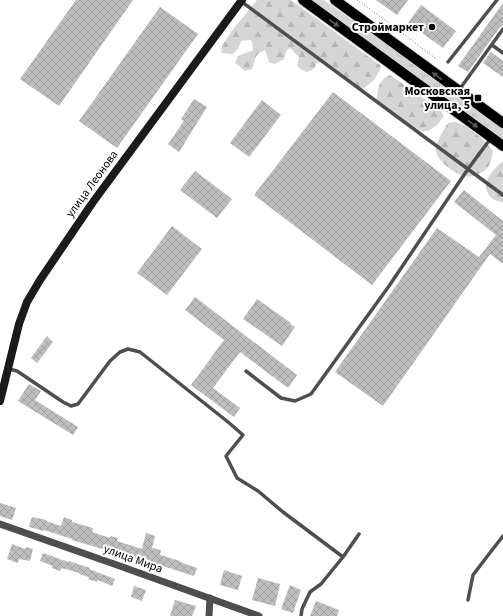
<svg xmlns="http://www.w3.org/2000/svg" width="503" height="616" font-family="'Source Sans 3',sans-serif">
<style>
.grass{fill:url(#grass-tufts)}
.forest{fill:url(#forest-firs)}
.building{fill:url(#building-cross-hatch)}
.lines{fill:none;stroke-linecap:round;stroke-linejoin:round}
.primary-casing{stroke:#dbdbdb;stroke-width:12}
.path{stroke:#707070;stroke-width:1;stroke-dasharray:1 2;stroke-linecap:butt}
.lane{stroke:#4e4e4e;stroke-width:3.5}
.street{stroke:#4e4e4e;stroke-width:7}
.secondary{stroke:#1b1b1b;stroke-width:8}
.primary{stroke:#000;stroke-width:10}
.oneway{fill:#595959}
.poi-dot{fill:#000;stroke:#fff;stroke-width:1.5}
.labels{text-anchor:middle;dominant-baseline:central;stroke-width:4;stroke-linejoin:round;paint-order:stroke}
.poi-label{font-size:12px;font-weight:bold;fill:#000;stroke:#fff;text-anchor:end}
.street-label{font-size:12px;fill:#000;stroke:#fff}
</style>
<defs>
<pattern id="grass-tufts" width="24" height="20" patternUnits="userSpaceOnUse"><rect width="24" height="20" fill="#d5d5d5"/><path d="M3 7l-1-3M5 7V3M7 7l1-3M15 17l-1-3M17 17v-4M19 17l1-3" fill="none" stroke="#b5b5b5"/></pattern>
<pattern id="forest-firs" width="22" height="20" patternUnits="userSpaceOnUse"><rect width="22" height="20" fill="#d5d5d5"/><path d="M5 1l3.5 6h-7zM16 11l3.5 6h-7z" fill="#b5b5b5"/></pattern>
<pattern id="building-cross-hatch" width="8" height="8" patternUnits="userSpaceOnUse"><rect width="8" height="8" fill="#bebebe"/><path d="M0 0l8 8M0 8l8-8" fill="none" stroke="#a2a2a2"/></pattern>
</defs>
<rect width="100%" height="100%" fill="#fff"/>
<path class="grass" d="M310,0H324L503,128V139Z"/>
<path class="forest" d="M257,0H291L380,65L381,68L374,80L362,90L332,66L325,62L317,63L314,69L307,72L302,70L297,66L299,57L290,48L287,50L284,59L275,64L269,62L265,50C254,54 256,59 252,69L245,71L235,63L238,56L253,50L252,42L250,40L241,41L239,47L233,54L221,53L222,46L231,32Z
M390,75L440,110L444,116L437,125L428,131H422L395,118L377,101C377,90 379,79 390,75Z
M456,122C471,128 483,138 493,151C492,156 491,164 487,168C482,174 472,178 464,176C455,174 435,160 436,149C437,140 443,131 448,123Z
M503,161V202H502C496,201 493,200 489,195C480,182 494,169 503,161Z"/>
<path class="building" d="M76,0H133L59,106L20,79Z
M376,0H408L397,15Z
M503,3V26L500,27L468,72L458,66Z
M421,5L456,31L443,48L408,23Z
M160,7L198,34L117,148L79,121Z
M491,52L503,61V77L483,63Z
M333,92L451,181L372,285L254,195Z
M194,99L207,107L179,152L168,144L184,121L181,119Z
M262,100L281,115L249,157L230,143Z
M195,171L232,199L217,218L180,190Z
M464,190L503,221V264L490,254L383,406L335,372L437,228L479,257L496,235L454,202Z
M172,226L202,249L167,295L137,273Z
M195,297L297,375L288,388L240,352L213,388L240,408L234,417L191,385L224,340L185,310Z
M257,299L291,323L290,324L295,327L282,346L243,319Z
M47,336L53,342L37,363L31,358Z
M29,384L41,391L35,400L78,427L73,435L18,401Z
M0,503L16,508L12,520L0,516Z
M32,517L47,520L46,521L61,526L64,517L72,520V522L93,528L92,532L110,538V536L118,538L117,541L142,549L146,533L155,536L152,548L161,550L160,555L180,561V562L197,568L194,576L166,567L125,557L106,550L72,540V539L44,530V531L29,527Z
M12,544L25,549L26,547L33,549L30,561L19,559L18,563L7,559Z
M43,553L68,562L69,561L90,568L89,569L115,579L112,586L98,580L97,582L88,579L89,577L79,574V573L62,568L60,571L52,568L53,566L40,561Z
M224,570L242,576L238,590L220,585Z
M258,578L280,584L275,606L252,600Z
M290,585L301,590L293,613L281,609Z
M134,586L146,590L142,601L131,597Z
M175,600L196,606L192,616H170Z
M316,601L339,610L337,616H310Z"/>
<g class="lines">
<g class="primary-casing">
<path id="primary" d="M303,0L503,146
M335,0L503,123"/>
</g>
<path class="path" d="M357,0L396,28
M403,34L435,58"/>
<path class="lane" d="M242,2L503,195
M492,45L503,53
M448,62L497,0
M459,90L503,29
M9,369L17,371L63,402L71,406L78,404L110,361L120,352L128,349L140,352L228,422L243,435L226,456L237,478L258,491L283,512L343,557L321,584L310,592L302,609L301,616
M246,371L281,398L295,401L311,394L389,286L468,169L491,138
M343,557L359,534
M468,600L473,575L489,554L503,536"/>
<path class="street" d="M0,524L117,565L259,616
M209,616L210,598"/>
<path class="secondary" d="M0,401L19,324L27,302L40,280L93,202L242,0"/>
<use href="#primary" class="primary"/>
</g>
<defs><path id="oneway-solid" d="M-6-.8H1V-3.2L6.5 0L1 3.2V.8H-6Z"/></defs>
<g class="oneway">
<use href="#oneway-solid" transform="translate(334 23) rotate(36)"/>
<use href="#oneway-solid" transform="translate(437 76) rotate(-144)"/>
<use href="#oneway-solid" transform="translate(473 124) rotate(36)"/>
</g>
<g class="poi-dot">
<circle cx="432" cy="27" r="4"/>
<rect x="474" y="94" width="8" height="8" rx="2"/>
</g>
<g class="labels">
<g class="poi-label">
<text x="424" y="27">Строймаркет</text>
<text x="470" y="91">Московская<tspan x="470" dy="14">улица, 5</tspan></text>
</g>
<g class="street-label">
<text transform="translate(92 184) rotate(-54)">улица Леонова</text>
<text transform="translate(133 559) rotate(20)">улица Мира</text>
</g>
</g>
</svg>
